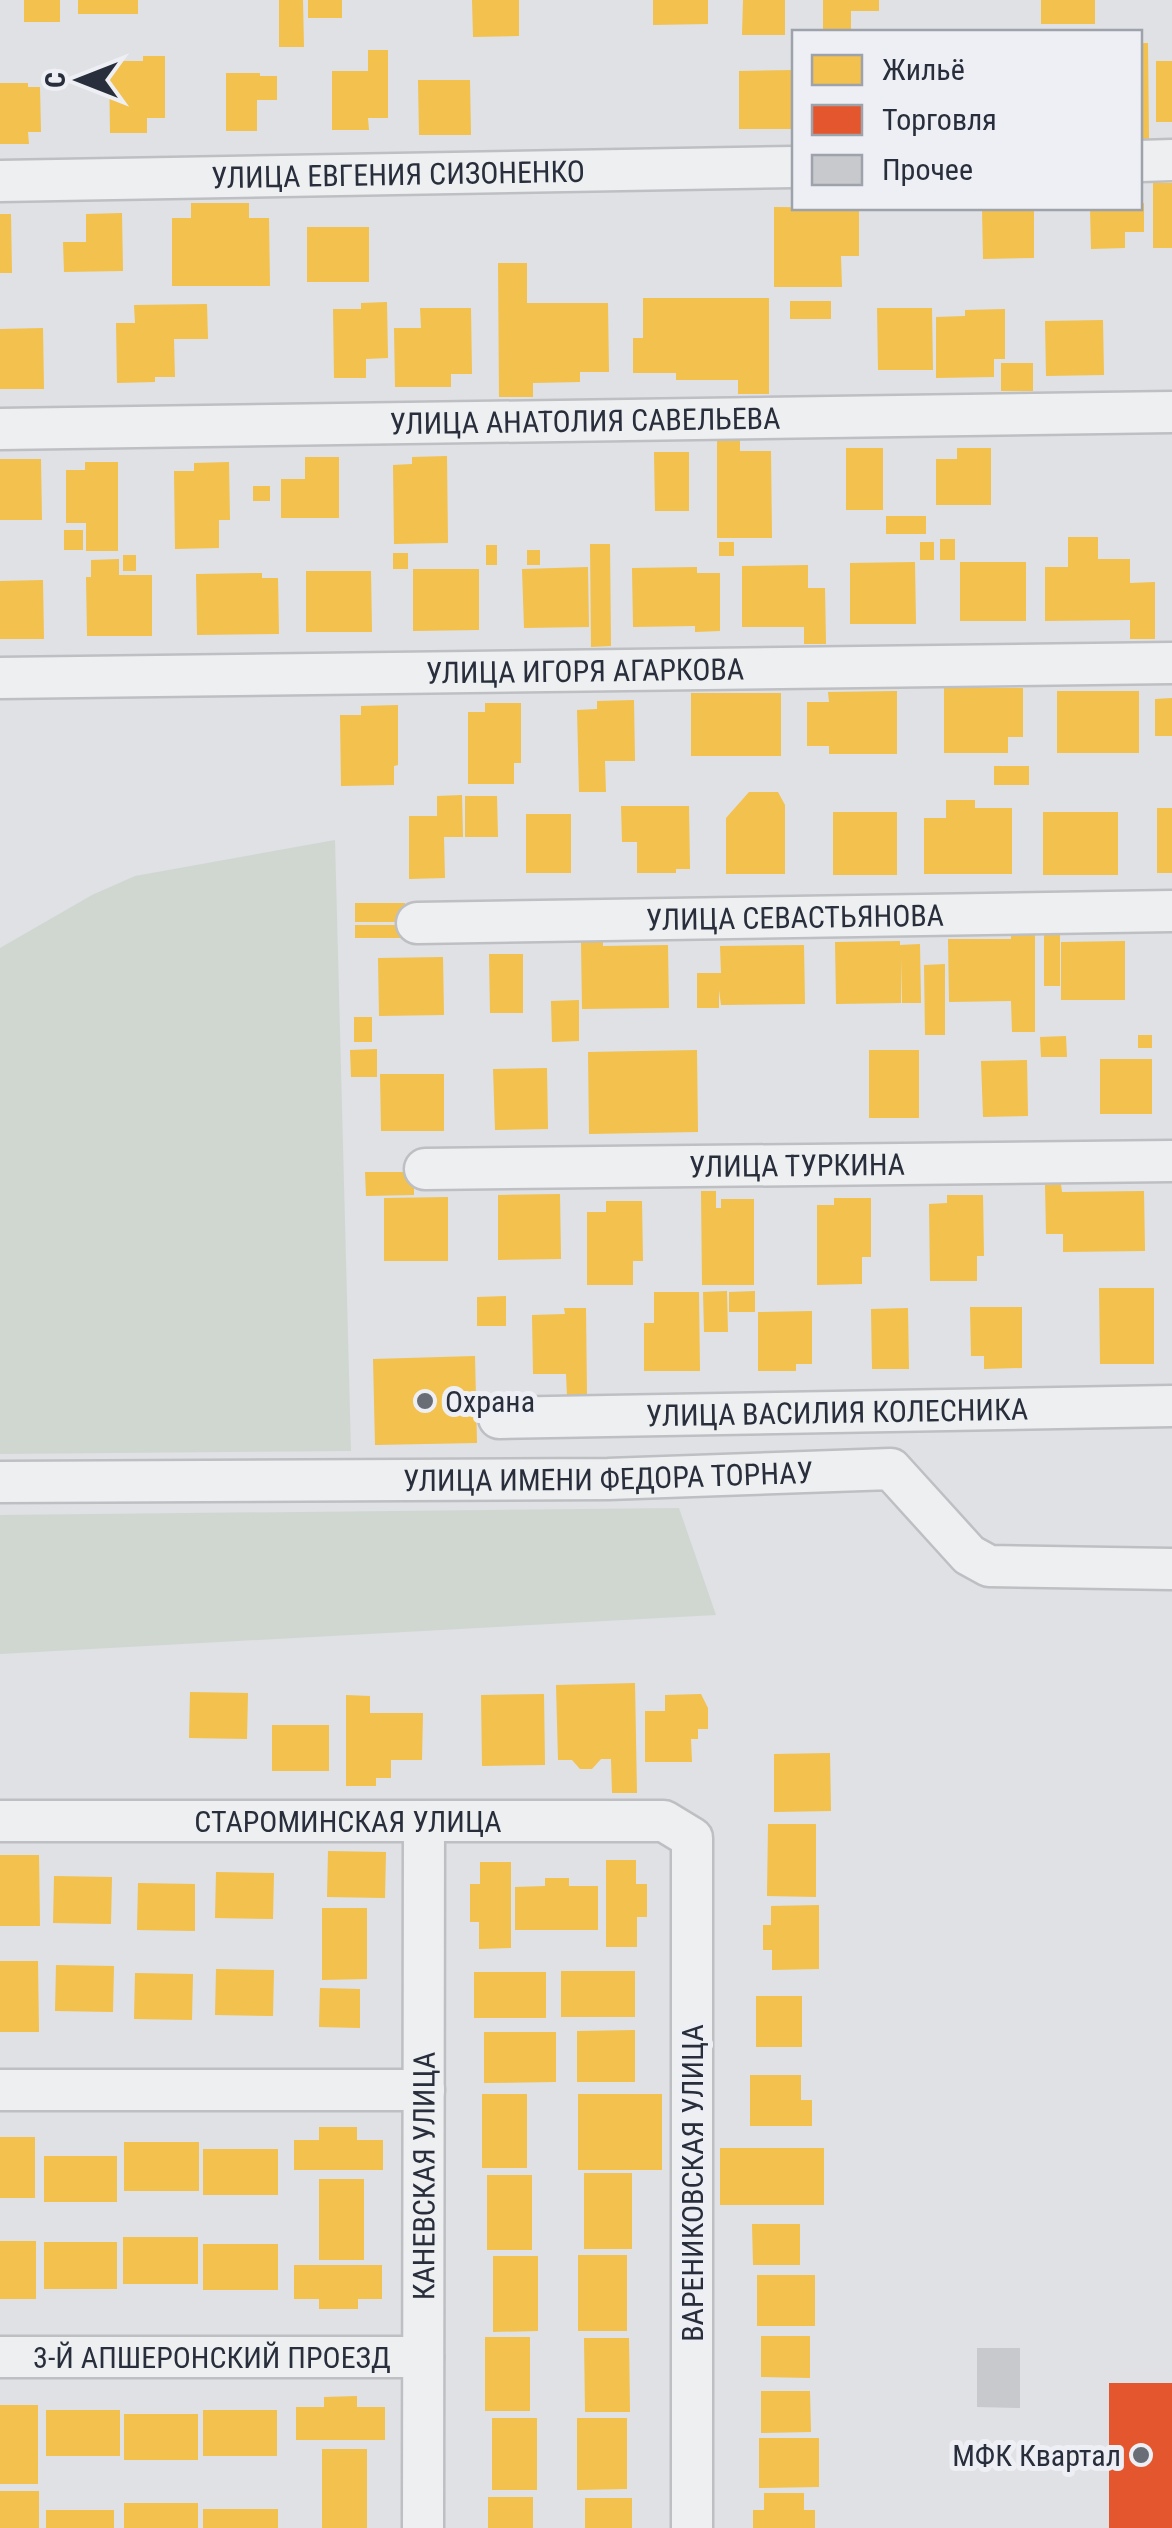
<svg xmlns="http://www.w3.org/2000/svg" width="1172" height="2528" font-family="'Roboto Condensed',sans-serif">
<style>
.green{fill:#d0d7d0}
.homes{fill:#f2c14e}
.shops{fill:#e4572e}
.building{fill:#c7c9cc}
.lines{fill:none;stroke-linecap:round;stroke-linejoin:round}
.minor-casing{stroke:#bdbfc2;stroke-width:45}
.minor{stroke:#eeeff1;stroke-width:40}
.poi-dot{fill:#686d76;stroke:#edeff4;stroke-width:4}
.labels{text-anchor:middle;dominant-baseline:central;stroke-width:10;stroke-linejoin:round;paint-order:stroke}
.street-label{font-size:30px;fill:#282e3b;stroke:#edeff4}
.poi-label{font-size:30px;fill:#282e3b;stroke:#edeff4;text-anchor:start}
</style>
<rect width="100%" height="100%" fill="#dfe1e4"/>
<path class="green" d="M335,840L351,1451L0,1454V948L92,895L135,876Z
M679,1508L716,1615L0,1654V1515Z"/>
<path class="homes" d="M24,0H60V22H24Z
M78,0H138V14H78Z
M279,0H303L304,47H279Z
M308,0H342V18H308Z
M472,0H519V36L473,37Z
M653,0H708V24L653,25Z
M743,0H785V35H742Z
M823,0H879V11H851V32H823Z
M1041,0H1095V24H1041Z
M1140,43H1148L1149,140H1140Z
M368,50H388V118H368L369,130H332V71H368Z
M143,56H165V118H147V133H110L109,61H143Z
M1156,61H1172V122H1156Z
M794,70V129H739V71Z
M226,73H260V76H277V100H257V131H226Z
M418,80H470L471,135H419Z
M0,83H28V87H40L41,132H28L29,144H0Z
M1153,183H1172V248H1153Z
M191,203H249V218H269L270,286H172V218H191Z
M1144,203V232H1125V248L1091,249L1090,208H1140V204Z
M774,207L859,208V256H841L842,287H774Z
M982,208H1034V258L983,259Z
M122,213L123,271L64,272L63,242H86V214Z
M0,214H11L12,273H0Z
M307,227H369V282H307Z
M498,263H527V303H608L609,372H580V382L533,383V397H499Z
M643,298H769V394H738V380H676V373H633V338H643Z
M790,301H831V319H790Z
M387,302L388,358L366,359V378H334L333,309H361V303Z
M207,304L208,339H174L175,377H155V382L117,383L116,323H135L134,305Z
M420,308H471L472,374H451V387H395L394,328H421Z
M877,308H932L933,370H878Z
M1005,309V359H994V377L936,378V317L965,316V310Z
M1103,320L1104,375L1046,376L1045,321Z
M43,328L44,389H0V329Z
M1001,363H1033V391H1001Z
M740,439V451H771L772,538H717V440Z
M846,448H883V510H846Z
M957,448H991V505H936V459H957Z
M654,452H689V511H655Z
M447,456L448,543L394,544L393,465L412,464V457Z
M305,457H339V518H281V479H305Z
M0,459H41L42,520H0Z
M85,462H118V551H86V523H66V470H85Z
M229,462L230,520H219V548L175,549L174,471H194V463Z
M253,486H270V501H253Z
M886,516H926V534H886Z
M64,530H83V550H64Z
M1068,537H1098V559H1130V583L1155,582V639H1130V620L1045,621V567H1068Z
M940,539H955V560H940Z
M719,542H734V556H719Z
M920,542H934V560H920Z
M590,544H610L611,646L591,647Z
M486,545H497V565H486Z
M527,550H540V565H527Z
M393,553H408V569H393Z
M123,555H136V571H123Z
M119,559V575H152V636H87L86,577H91V560Z
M915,562L916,624H850V563Z
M960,562H1026V621H960Z
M808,565V588H825L826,644H804V627H742V566Z
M588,567L589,627L524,628L522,569Z
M697,567V573H720V631L695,632V626L633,627L632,568Z
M413,569H479V630L413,631Z
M306,571H371L372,632H306Z
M262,573V578H278L279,634L197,635L196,574Z
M43,580L44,639H0V581Z
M944,688H1023V737H1008V753H944Z
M897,691V754H829V746H807V702H829L828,692Z
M1057,691H1139V753H1057Z
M691,693H781V756H691Z
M1172,698V736H1155V699Z
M634,700L635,761H605L606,792H579L577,710L597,709V701Z
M485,703H521V763H514V784H468V712H485Z
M398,705V765L394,766V785L341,786L340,715H361V706Z
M994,766H1029V785H994Z
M749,792H778L785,805V874H726V818Z
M462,795L463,837H444L445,878L409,879V816H437V796Z
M465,796H497L498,837H465Z
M946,800H975V808H1012V874H924V818H946Z
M621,806H689L690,869H676V873H637V842H622Z
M1157,808H1172V873H1157Z
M833,812H897V875H833Z
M1043,812H1118V875H1043Z
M526,814H571V873H526Z
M355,903H405V922H355Z
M355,925H405V938H355Z
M1011,934H1035V1032H1012L1011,1001L949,1002L948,939H1011Z
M1044,934H1060V986H1044Z
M603,941V946L668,945L669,1008L582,1009L581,942Z
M900,941V945L920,944L921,1003H902L901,957V1003L836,1004L835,942Z
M1125,941V1000H1061V942Z
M804,945L805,1004L721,1005L719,990V1008H697V973H721L720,946Z
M489,954H523V1013H490Z
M443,957L444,1015L379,1016L378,958Z
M945,964V1035H925L924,965Z
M579,1000V1041L552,1042L551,1001Z
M354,1017H372V1042H354Z
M1138,1035H1152V1048H1138Z
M1066,1036L1067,1057H1041L1040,1037Z
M377,1049V1077H351L350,1050Z
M697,1050L698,1132L589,1134L588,1052Z
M869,1050H919V1118H869Z
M1100,1059H1152V1114H1100Z
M1027,1060L1028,1116L983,1117L981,1061Z
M547,1068L548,1129L495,1130L493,1069Z
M380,1074H444V1131H381Z
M365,1172H414V1195L366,1196Z
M1061,1184L1062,1192L1144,1191L1145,1251L1063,1252V1234H1046L1045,1185Z
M701,1191H716V1208H721V1199H754V1285H702Z
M560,1194L561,1259L498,1260V1195Z
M947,1195H983L984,1256H977V1281H930L929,1204L947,1203Z
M448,1197V1261H384V1198Z
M834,1198H871V1257H862V1284L817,1285V1205H834Z
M606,1201H642L643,1261H633V1285H587V1212H606Z
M1099,1288H1154V1364H1100Z
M727,1291L728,1332H704L703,1292Z
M755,1291V1312H729V1292Z
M654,1292H699L700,1371H644V1323H654Z
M506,1296V1326H477V1297Z
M970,1307H1022V1368L984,1369V1356H971Z
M564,1308H586L587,1396H567L566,1374H533L532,1315L565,1314Z
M908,1308L909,1369H872L871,1309Z
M812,1311V1364H796V1371H758V1312Z
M475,1356L477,1443L375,1445L373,1359Z
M635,1683L637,1793H612L611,1759H601L592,1769H580L572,1760H558L556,1685Z
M190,1692L248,1693L247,1739L189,1738Z
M544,1694L545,1765L482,1766L481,1695Z
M701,1694L708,1708V1729H698V1739H691L692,1762H645V1711H665V1695Z
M346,1695L370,1696V1713H423L422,1760H391V1778H376V1786H346Z
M272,1725H329V1771H272Z
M830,1753L831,1811L774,1812V1754Z
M768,1824H816V1897L767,1896Z
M328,1851L386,1852L385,1898L327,1897Z
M0,1855H39L40,1926H0Z
M606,1860H636V1884H647V1917H637V1947H606Z
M480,1862H511V1948L479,1949V1922H470V1884H480Z
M216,1872L274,1873L273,1919L215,1918Z
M54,1876L112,1877L111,1924L53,1923Z
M545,1878H569V1886H598V1930H515V1887L545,1886Z
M138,1883L195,1884V1931L137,1930Z
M819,1905V1969L772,1970V1950H763V1925H771V1906Z
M322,1908H367V1979L322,1980Z
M0,1961H38L39,2032H0Z
M56,1965L114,1966L113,2012L55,2011Z
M216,1969L274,1970L273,2016L215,2015Z
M561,1971H635V2017H561Z
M474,1972H546V2018H474Z
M135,1973L193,1974L192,2020L134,2019Z
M320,1988L360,1989V2028L319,2027Z
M756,1996H802V2047H756Z
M635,2030V2082H577V2031Z
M484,2032H556V2082L484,2083Z
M750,2075H801V2100H812V2126H750Z
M482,2094H527V2168H482Z
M578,2094H662V2170H578Z
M319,2127H357V2140H383V2170H294V2140H319Z
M0,2137H35V2198H0Z
M124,2142H199V2191H124Z
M720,2148H824V2205H720Z
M203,2149H278V2195H203Z
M44,2156H117V2202H44Z
M584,2173H632V2249H584Z
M487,2175H532V2250H487Z
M319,2179H364V2260H319Z
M752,2224H800V2265H753Z
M123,2237H198V2284H123Z
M0,2241H36V2299H0Z
M44,2242H117V2289H44Z
M203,2244H278V2290H203Z
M578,2255H627V2331H578Z
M493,2256H538V2331L493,2332Z
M294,2265H382V2299H358V2309H319V2299H294Z
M757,2275H815V2326H757Z
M761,2336H810V2378L761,2377Z
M485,2337H530V2411H485Z
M584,2338H629L630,2412H585Z
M761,2391H810L811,2432L761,2433Z
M357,2396V2407H385V2440H296V2407H324V2397Z
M0,2405H38V2484H0Z
M46,2410H120V2456H46Z
M203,2410H277V2456H203Z
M124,2414H198V2460H124Z
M492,2418H537V2490H492Z
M577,2418H627V2489L577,2490Z
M759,2438H819V2487L759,2488Z
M322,2449H367V2528H322Z
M0,2491H39V2528H0Z
M764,2493H804V2510H815V2528H753V2510H764Z
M488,2497H533V2528H488Z
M585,2498H632V2528H585Z
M124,2503H198V2528H124Z
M203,2509H278V2528H203Z
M46,2510H114V2528H46Z"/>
<path class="shops" d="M1109,2383H1172V2528H1109Z"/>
<path class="building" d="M977,2348H1020V2408L977,2407Z"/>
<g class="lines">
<g class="minor-casing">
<g id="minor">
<path d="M1140,161L1172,160"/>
<path id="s1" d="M0,181L794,167"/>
<path id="s2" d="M0,429L1172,412"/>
<path id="s3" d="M0,678L1172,663"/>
<path id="s4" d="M417,923L1172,911"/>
<path id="s5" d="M425,1169L1172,1161"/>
<path id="s6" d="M499,1418L1172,1406"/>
<path id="s7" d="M0,1482L608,1479L891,1469L969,1555L989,1566L1172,1569"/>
<path id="s8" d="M0,1821H664L692,1838V2528"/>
<path d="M0,2090H424"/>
<path id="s9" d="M0,2357H423"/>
<path id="s10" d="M423,2528L424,1823"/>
</g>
</g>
<use href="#minor" class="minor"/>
</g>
<g class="poi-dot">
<circle cx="425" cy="1401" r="10"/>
<circle cx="1141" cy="2455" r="10"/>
</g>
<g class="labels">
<g class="street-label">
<text stroke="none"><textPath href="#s1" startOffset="398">УЛИЦА ЕВГЕНИЯ СИЗОНЕНКО</textPath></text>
<text stroke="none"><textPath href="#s2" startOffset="585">УЛИЦА АНАТОЛИЯ САВЕЛЬЕВА</textPath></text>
<text stroke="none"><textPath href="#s3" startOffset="585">УЛИЦА ИГОРЯ АГАРКОВА</textPath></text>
<text stroke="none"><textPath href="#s4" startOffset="378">УЛИЦА СЕВАСТЬЯНОВА</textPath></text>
<text stroke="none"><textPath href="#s5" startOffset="372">УЛИЦА ТУРКИНА</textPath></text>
<text stroke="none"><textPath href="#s6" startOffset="338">УЛИЦА ВАСИЛИЯ КОЛЕСНИКА</textPath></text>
<text stroke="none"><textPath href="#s7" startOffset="608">УЛИЦА ИМЕНИ ФЕДОРА ТОРНАУ</textPath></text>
<text stroke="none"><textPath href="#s8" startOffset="348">СТАРОМИНСКАЯ УЛИЦА</textPath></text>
<text stroke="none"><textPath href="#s10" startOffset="352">КАНЕВСКАЯ УЛИЦА</textPath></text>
<text transform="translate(692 2183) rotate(-90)">ВАРЕНИКОВСКАЯ УЛИЦА</text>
<text stroke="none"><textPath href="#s9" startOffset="212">3-Й АПШЕРОНСКИЙ ПРОЕЗД</textPath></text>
</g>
<g class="poi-label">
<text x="445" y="1401">Охрана</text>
<text x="1121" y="2455" text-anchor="end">МФК Квартал</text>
</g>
</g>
<rect x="792" y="30" width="350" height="180" fill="#edeff4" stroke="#9ea2aa" stroke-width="2.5"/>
<rect x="812" y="55" width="50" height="30" fill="#f2c14e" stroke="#9ea2aa" stroke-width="2.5"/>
<text x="882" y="80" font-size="30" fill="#282e3b">Жильё</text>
<rect x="812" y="105" width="50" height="30" fill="#e4572e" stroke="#9ea2aa" stroke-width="2.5"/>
<text x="882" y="130" font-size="30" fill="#282e3b">Торговля</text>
<rect x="812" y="155" width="50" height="30" fill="#c7c9cc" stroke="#9ea2aa" stroke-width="2.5"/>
<text x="882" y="180" font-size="30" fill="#282e3b">Прочее</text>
<g transform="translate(80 80) rotate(270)" stroke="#edeff4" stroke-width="8" paint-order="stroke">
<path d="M0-8L18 38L0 25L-18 38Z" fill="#282e3b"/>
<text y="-15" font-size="28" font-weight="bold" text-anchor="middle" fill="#282e3b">С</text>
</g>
</svg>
